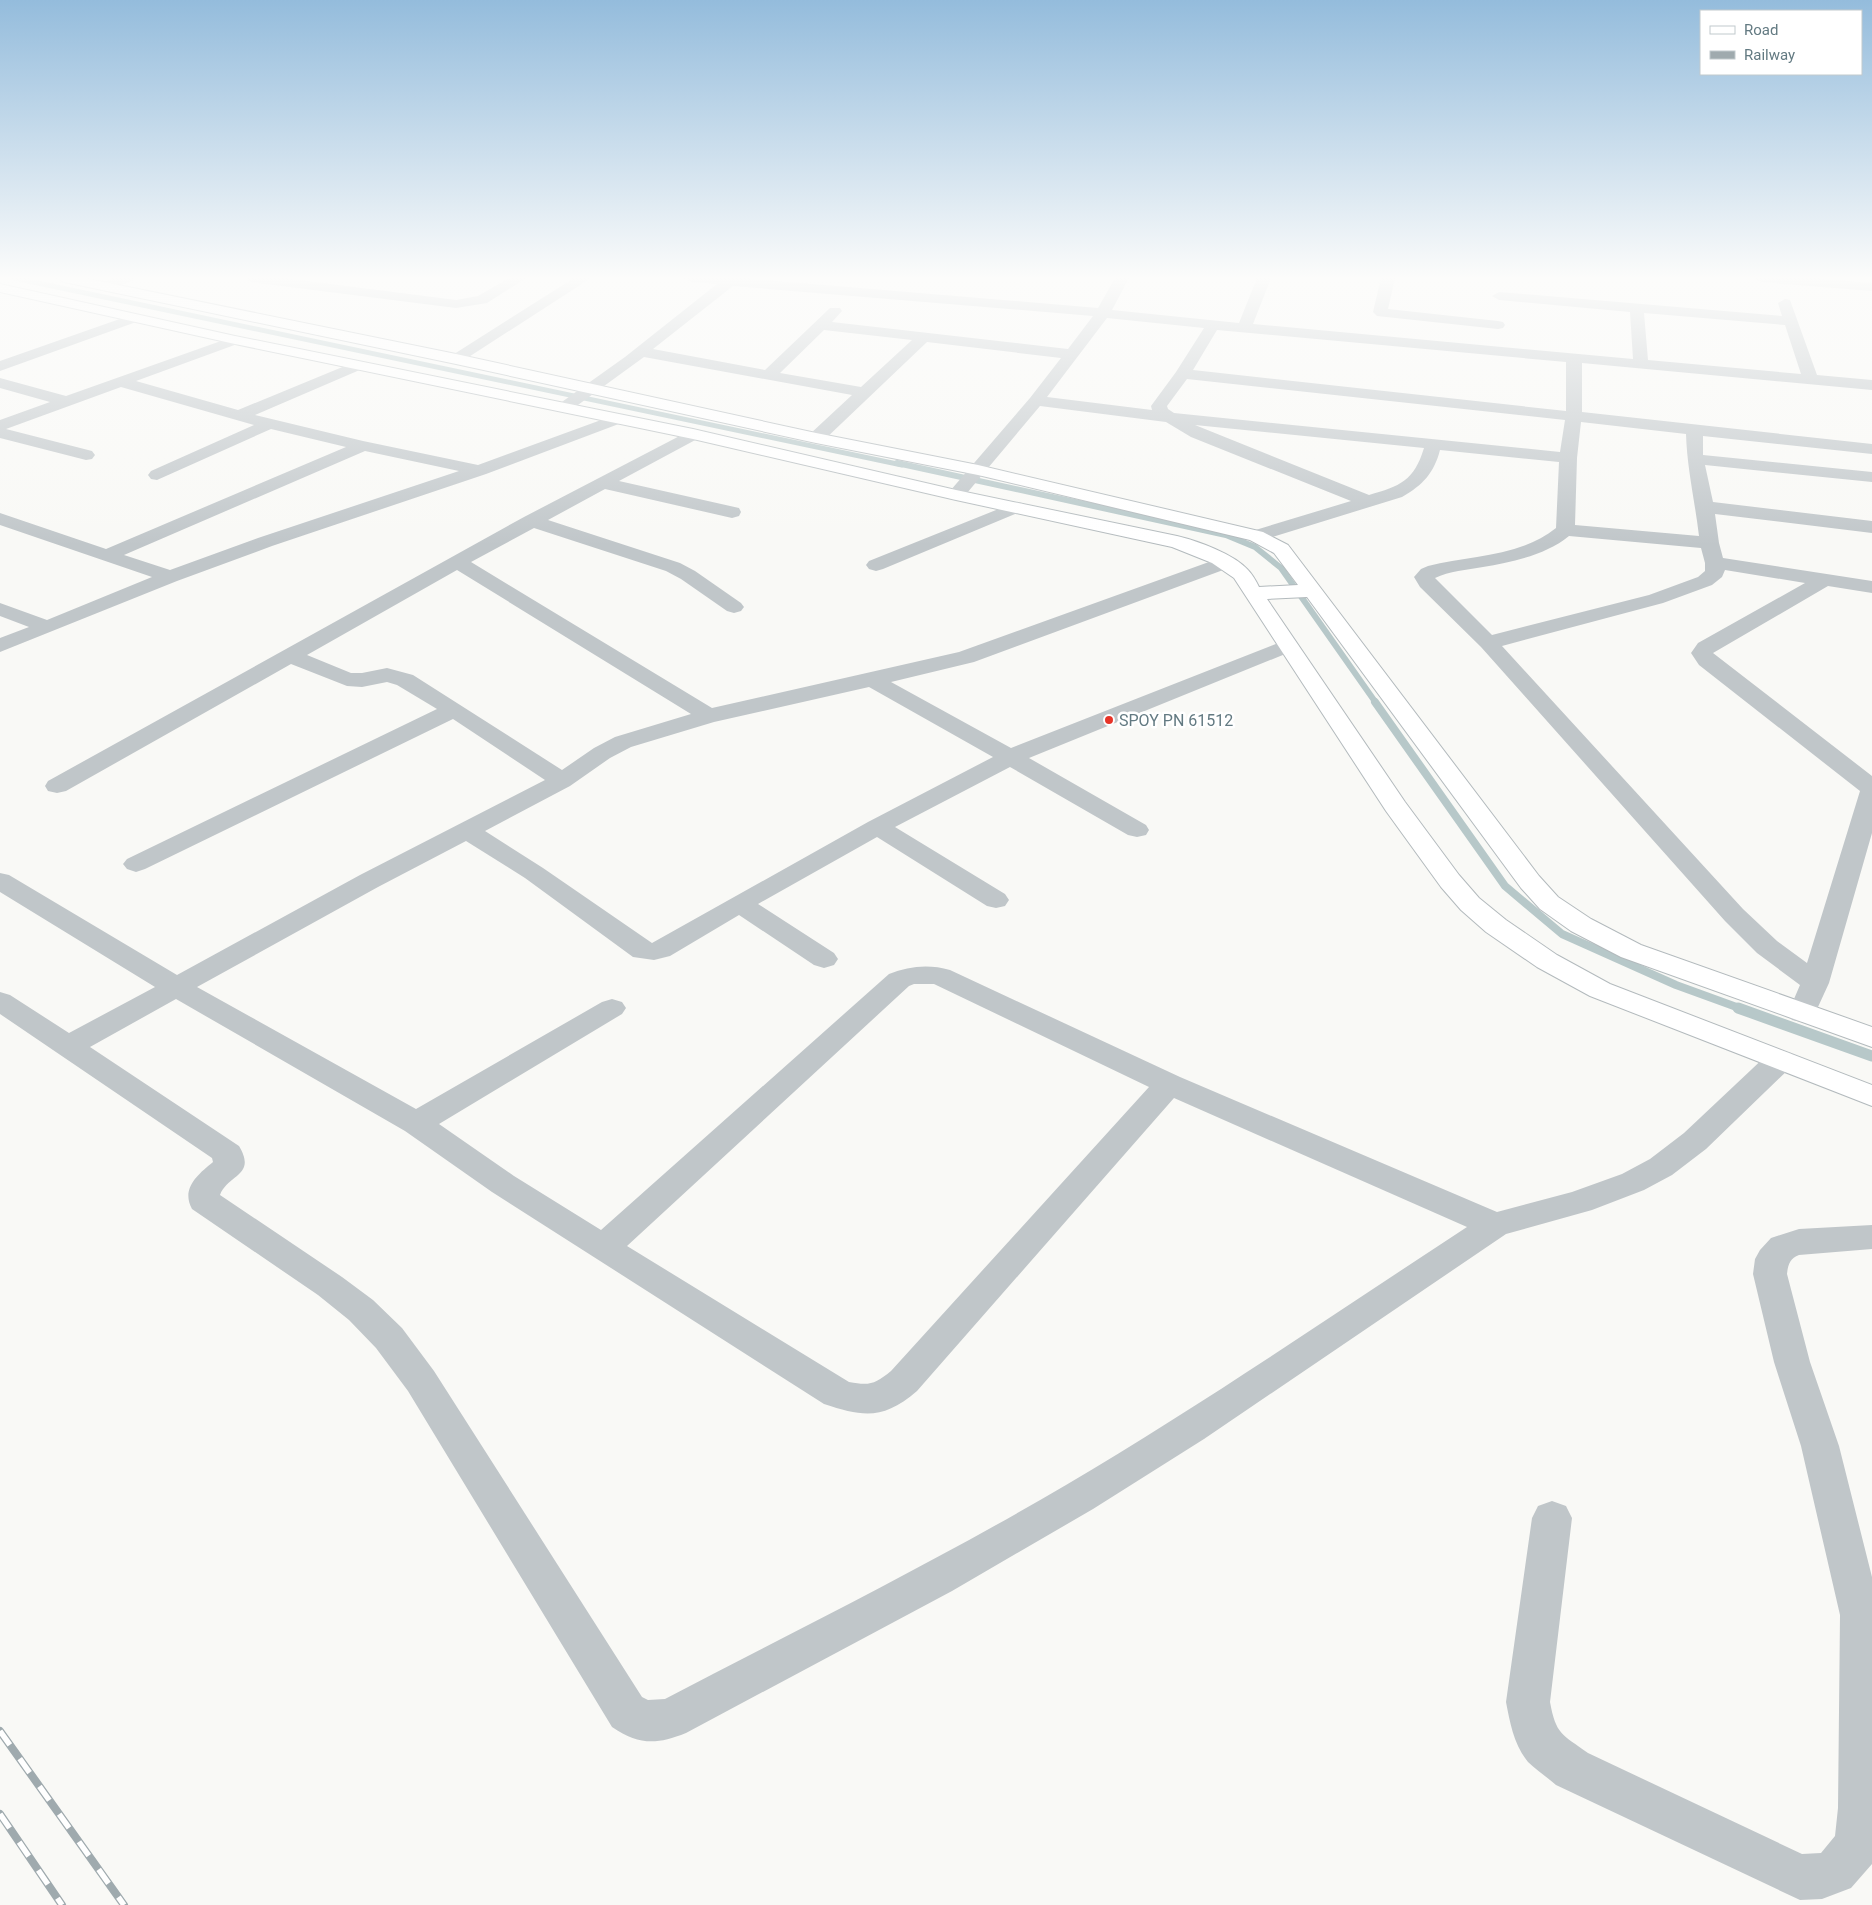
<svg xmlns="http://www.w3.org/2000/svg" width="1872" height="1905" font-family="Roboto,sans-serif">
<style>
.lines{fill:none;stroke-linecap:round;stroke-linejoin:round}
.stream-far3{stroke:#b7c8c9;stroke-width:5}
.stream-far2{stroke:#b7c8c9;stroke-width:6}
.stream-far1{stroke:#b7c8c9;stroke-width:8}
.stream{stroke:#b7c8c9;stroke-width:11}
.major-casing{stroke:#b3babd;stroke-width:2}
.minor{fill:#c0c6c9;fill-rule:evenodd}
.major{fill:#fff;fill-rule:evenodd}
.rail-casing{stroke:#9faaae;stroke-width:8}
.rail{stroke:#fff;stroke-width:5.5;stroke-dasharray:17;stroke-linecap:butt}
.poi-dot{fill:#e73428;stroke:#fff;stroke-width:2}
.labels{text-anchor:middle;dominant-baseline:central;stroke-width:5;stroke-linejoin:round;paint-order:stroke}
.poi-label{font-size:16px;fill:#637a82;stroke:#fff;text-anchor:start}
</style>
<rect width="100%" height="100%" fill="#f9f9f6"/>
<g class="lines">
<path class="stream-far3" d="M14,278L902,465"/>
<path class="stream-far2" d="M897,463L1226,535L1255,547L1281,568L1376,703"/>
<path class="stream-far1" d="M1375,702L1505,886L1562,934L1676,985L1742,1009"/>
<path class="stream" d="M1738,1008L1872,1056"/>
<g class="major-casing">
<path id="major" d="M57,278H84L456,354L816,433L978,465L1263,532L1288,545L1539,876L1558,897L1591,919L1641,945L1872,1027V1047L1621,957L1571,931L1540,909L1521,888L1307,597L1267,599L1405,802L1459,875L1479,898L1506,920L1557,955L1610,984L1872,1085V1106L1590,996L1537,967L1486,932L1461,910L1441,887L1386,811L1234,578L1212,563L1172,547L956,500L693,439L235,344L0,292V284L235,336L693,429L956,490L1177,536C1198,541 1234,554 1248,570C1253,575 1256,581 1259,587L1298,585L1274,553L1250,540L978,475L816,443L456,364L64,282Z"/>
</g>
<path class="minor" d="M114,278H134L132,281L104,291L97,287L99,284Z
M244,278H284L456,300L478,296L509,278H526L487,303L456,308L251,282Z
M574,278H591L461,362H451L448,359L451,356Z
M684,278H741L1098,308L1115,278H1129L1112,310L1239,323L1257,278H1271L1253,324L1633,359L1630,312L1499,300L1492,296L1499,292L1782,316L1778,303L1785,299L1790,300L1817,375L1872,380V390L1582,363V412L1872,444V454L1703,436V455L1872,472V482L1705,465L1713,502L1872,521V533L1715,514L1719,543L1723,558L1872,581V593L1828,586L1713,653L1872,776V833L1829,983L1812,1020L1802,1022L1792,1020L1788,1013L1800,985L1757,953L1725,921L1481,647L1420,587L1414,577L1421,569L1428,566C1470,555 1520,557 1556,528L1559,462L1440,450C1434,473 1423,485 1402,497L1256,542L1249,540L1247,536L1249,532L1351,501L1191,437L1166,422L1040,406L962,499L956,500L950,499L947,495L950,491L1030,398L1061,358L927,342L822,442H810L808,438L810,434L852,395L644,357L571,410H559L557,407L559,404L625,357L717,284L691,282ZM733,286L1093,316L1068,349L832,322L842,311L840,308H830L765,370L653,349ZM1644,313L1785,325L1801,374L1648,360ZM1107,318L1204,328L1176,372L1151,406L1152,410L1047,397ZM824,330L912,340L861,387L780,373ZM1217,330L1566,362V411L1193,370ZM1187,379L1565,420L1560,452L1174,413L1168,409L1167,406ZM1581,422L1686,434C1687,468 1695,502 1699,536L1575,525L1577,458ZM1195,425L1424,448C1414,481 1400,486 1369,495ZM1569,536L1701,548L1705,563V571L1698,577L1649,595L1492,635L1435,578C1449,571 1467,570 1483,567C1512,562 1546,555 1569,536ZM1725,570L1805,583L1698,643L1691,653L1699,665L1860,791L1807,963L1777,941L1743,909L1502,646L1663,603L1712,585L1722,577Z
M1381,278H1395L1388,309L1498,321L1503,322L1505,325L1503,328L1498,329L1377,316L1373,312Z
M1754,278H1813L1872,283V291L1761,282Z
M134,314L139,315L141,318L139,321L0,371V361Z
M235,336L240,337L242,340L240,343L136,381L238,410L357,361L362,363L365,366L362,369L255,415L363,441L478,465L612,416H624L626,419L624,422L486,474L272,546L177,581L0,652V638L29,627L0,616V603L47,620L152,577L0,525V513L106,549L346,447L271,429L157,480L151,479L148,475L151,471L254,425L121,387L6,429L92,451L95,455L92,459L86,460L0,438V420L50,402L0,388V378L66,396ZM365,451L459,471L258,538L170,570L124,555Z
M693,429L699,430L701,434L699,438L619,481L739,508L741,512L739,516L732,518L605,489L548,520L680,563L695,571L741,603L744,607L741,611L734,613L727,611L681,579L666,571L534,528L471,562L712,708L959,652L1220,558L1227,556L1234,558L1237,562L1234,566L974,662L891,682L1011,748L1281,642L1288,640L1295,642L1299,646L1295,650L1029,758L1146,825L1149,830L1146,835L1137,837L1128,835L1010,767L895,827L1005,894L1009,900L1005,906L996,908L987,906L877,837L758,904L834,953L838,959L834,965L824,968L814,965L739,915L670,956L654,960L633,957L525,878L466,841L378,887L197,987L416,1109L602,1002L612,999L622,1002L626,1008L622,1014L439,1124L514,1176L601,1230L889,974C909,966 929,964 950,970L1180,1077L1497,1212L1572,1192L1622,1174L1650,1159L1684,1133L1769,1053L1780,1050L1791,1053L1795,1060L1791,1067L1706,1149L1672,1175L1644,1190L1592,1210L1506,1234L1204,1439L1093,1509L952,1591L686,1733C656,1745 639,1745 612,1727L408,1391L376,1348L349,1320L318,1295L192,1209C181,1189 197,1175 213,1162L212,1158L0,1014V992L10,995L69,1033L155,987L0,892V873L9,875L177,975L360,875L545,780L453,719L145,869L136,872L127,869L123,864L127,859L437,709L397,685L387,682L362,687L347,686L291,664L66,791L57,793L48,791L45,786L48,781L524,517ZM457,570L691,714L615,737L594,748L562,770L413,675L387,668L362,673H351L307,655ZM869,687L993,757L868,822L652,943L543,868L485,831L570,786L610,758L631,747L714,722ZM914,984H934L1149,1087L891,1371C875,1384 870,1386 849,1382L627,1246L909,986ZM176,999L405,1131L492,1192L824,1404C864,1417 883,1420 917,1391L1174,1098L1467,1227C1334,1314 1203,1404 1066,1485C935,1562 799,1629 665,1699L648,1700L642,1697L434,1371L402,1328L373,1300L342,1277L220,1195C228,1174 257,1176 239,1146L90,1047Z
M1016,502L1022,503L1025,507L1022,511L883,569L876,571L869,569L866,565L869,561Z
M1872,1225V1249L1799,1255C1790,1258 1788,1265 1787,1274L1810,1362L1839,1446L1872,1577V1864L1851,1888L1822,1899L1800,1900L1556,1785C1547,1777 1536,1770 1528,1762C1514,1745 1510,1723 1506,1702L1532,1518L1538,1506L1552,1501L1566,1506L1572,1518L1550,1702C1556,1735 1562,1734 1588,1753L1802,1854L1821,1853L1835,1836L1838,1808L1840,1615L1801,1446L1774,1362L1753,1274L1755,1259L1760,1250L1771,1238L1799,1229Z"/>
<use href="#major" class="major"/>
<g class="rail-casing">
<path id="rail" d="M0,1731L124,1905
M0,1814L62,1905"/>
</g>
<use href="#rail" class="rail"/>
</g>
<linearGradient id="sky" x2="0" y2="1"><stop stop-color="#94bcdc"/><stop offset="0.51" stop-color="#fcfcfb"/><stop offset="1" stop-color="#fcfcfb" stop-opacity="0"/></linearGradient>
<rect width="1872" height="545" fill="url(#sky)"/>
<circle class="poi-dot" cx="1109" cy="720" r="5"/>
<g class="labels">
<g class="poi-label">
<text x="1119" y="720">SPOY PN 61512</text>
</g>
</g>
<rect x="1700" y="10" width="162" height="65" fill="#ffffff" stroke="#c1cacd"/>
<rect x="1710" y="26" width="25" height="8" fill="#ffffff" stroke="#c1cacd"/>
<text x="1744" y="35" font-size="15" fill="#637a82">Road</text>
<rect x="1710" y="51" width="25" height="8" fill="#9faaae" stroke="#c1cacd"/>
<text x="1744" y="60" font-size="15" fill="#637a82">Railway</text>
</svg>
